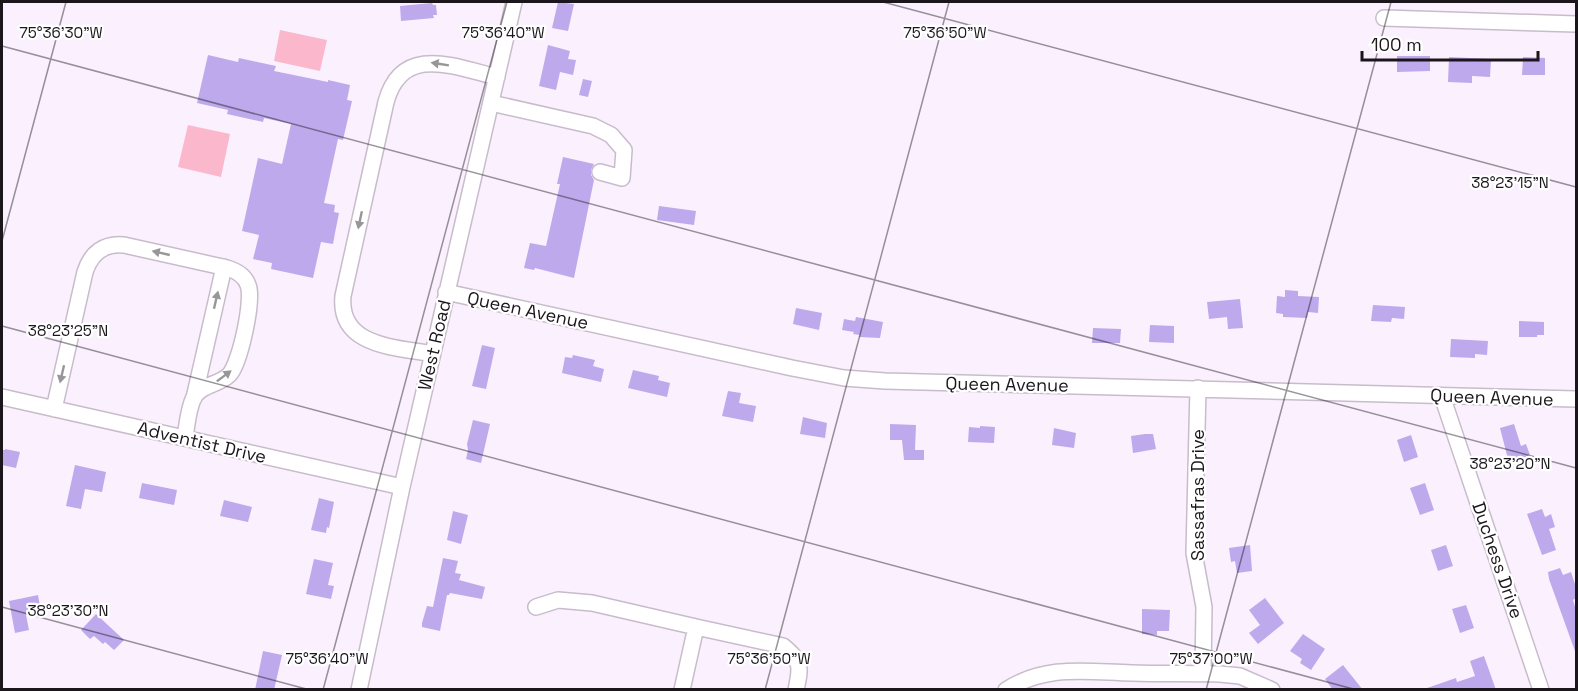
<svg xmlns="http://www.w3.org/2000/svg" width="1578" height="691" font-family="'Space Grotesk',sans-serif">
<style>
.green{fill:#fbb8cd}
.building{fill:#bea9ec}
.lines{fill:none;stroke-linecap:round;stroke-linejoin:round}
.minor-casing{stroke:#c8bccb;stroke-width:18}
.minor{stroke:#fff;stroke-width:15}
.oneway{fill:#989699}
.ticks{fill:none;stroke:#1b161c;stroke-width:1.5;stroke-opacity:0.45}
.labels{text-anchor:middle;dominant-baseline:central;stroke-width:4.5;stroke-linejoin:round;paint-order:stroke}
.street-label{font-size:18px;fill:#1b161c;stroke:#fff}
.ticks-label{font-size:15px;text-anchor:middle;fill:#1b161c;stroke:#fff;stroke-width:4.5;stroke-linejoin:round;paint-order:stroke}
</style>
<rect width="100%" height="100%" fill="#fbf1fe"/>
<path class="green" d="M280,30L327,40L320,71L274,61Z
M188,125L230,134L221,177L178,167Z"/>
<path class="building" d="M558,2L574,4L568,31L552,28Z
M432,3L433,5H436L437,15H433L434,18L401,21L400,6Z
M548,45L570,51L568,59L576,60L573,75L560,72L556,90L539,86Z
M208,55L238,62L239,58L276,66L274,71L328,82V80L350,85L347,100L352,101L343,140L338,139L324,203L335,205L334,212L339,213L335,233L333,244L321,242L313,278L271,269L272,263L253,259L259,235L242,231L258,158L282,164L291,124L264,118L263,122L227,114L228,110L197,103Z
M1397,56H1430V71L1397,72Z
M1449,57L1491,59L1490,77L1472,76V83L1448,82Z
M1523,57L1545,58V75H1522Z
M583,79L592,81L588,97L579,95Z
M563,157L594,164L591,170V175L594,180L574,278L535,268L534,270L524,268L530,243L546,246L560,184H557Z
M659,206L696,211L694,225L657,220Z
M1285,290L1298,291V296L1319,297L1318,313L1308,312L1307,318L1283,317V314L1276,313L1277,296L1285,297Z
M1240,299L1243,328L1228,329L1227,317L1209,319L1207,302Z
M1373,305L1405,307L1404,319L1392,318L1391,322L1371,321Z
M796,308L822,313L819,330L793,324Z
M856,317L883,322L880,338L859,337L860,335L853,334L854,332L842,330L844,319L855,321Z
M1519,321L1544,322V335H1537V337H1519Z
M1150,325L1174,326V343L1149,342Z
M1093,328L1121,329L1120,343H1092Z
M1451,339L1488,341L1487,355L1475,354V358L1450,357Z
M482,345L495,348L486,389L472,386Z
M573,355L595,360L593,366L604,369L601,382L562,373L565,357L572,358Z
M633,370L659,376L658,380L670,383L667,397L628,388Z
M728,391L741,393L739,403L756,406L753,422L722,416Z
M803,417L827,423L825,438L800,434Z
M473,420L490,424L481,463L466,459L468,450L467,444Z
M890,424L916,425L915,450H924V460H904L902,440H890Z
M1514,424L1521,446L1526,444L1530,455L1509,463L1500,428Z
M980,426L995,427L994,443L968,442L969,427L980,428Z
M1054,428L1076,433L1074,448L1052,445Z
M1145,434H1153L1156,449L1133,453L1131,436Z
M1411,435L1418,457L1404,462L1397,440Z
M5,449L20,452L16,468L2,465V450H5Z
M75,465L106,472L102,492L85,489L81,509L66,506Z
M142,483L177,490L174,505L139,498Z
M1425,483L1434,510L1420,515L1410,488Z
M319,498L334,502L329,528L327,527L326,533L311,530Z
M224,500L252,507L248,522L220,516Z
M1542,509L1545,517L1551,514L1555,527L1549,529L1556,550L1542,555L1527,514Z
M453,511L468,515L461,544L447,540Z
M1250,545L1252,571L1237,573L1235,561L1231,562L1229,548Z
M1446,545L1453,566L1438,571L1431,550Z
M443,558L458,561L455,573L461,574L459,580L485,587L482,599L450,593L449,595H447L440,631L422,627V623L427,606L433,607Z
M314,559L333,563L328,585L334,586L331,599L306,594Z
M1560,568L1563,575L1571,572L1576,587V598L1573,600L1576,610V654L1549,579L1548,572Z
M38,595L41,612L26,615L29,630L15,633L9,601Z
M1265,598L1284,623L1258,644L1249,633L1260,625L1249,610Z
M1466,605L1474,628L1460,633L1452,609Z
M1142,609L1170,610L1169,631H1157V635L1142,634Z
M96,614L124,640L114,650L105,642L103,644L94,636L90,639L81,630Z
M1303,634L1325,649L1311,670L1300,663L1302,659L1290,651Z
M263,651L282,655L274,690H255Z
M1484,656L1496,690H1428L1427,688L1456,678L1457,682L1475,676L1470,661Z
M1343,665L1363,690H1333L1325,679Z"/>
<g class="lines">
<g class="minor-casing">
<path id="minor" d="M1384,18L1576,24
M491,103L593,126L611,135L624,150L622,178L600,172
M446,292L792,368L844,378L885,381L1576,399
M432,354C396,347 338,347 343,296L386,102C402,43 455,67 497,77
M1198,388L1194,553L1204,607L1203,673
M1442,396L1541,690
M2,397L402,487
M194,398L224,267
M54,409L85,272C91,253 104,243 124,245L227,268C237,271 245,276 248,285C254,299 240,364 229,375C219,385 202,384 194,397C188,409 187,425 185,438
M536,607L558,600L592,603L696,627L682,690
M696,627L783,646C802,662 801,666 796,690
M359,690L402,487L514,2
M1006,690C1047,664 1087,672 1132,673C1162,674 1191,673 1220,674L1240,676L1272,690"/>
</g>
<use href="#minor" class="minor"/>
</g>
<defs><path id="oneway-solid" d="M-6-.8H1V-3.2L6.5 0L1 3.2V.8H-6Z" transform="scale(1.5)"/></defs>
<g class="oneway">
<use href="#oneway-solid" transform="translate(440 64) rotate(-171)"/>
<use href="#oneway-solid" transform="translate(360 220) rotate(102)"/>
<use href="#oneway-solid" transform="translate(161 253) rotate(-167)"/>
<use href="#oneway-solid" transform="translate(216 300) rotate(-77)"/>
<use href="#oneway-solid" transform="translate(62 374) rotate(103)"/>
<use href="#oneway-solid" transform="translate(224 376) rotate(-37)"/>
</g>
<path class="ticks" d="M883,2L1576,187M2,46L1576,468M2,241L66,2M2,326L1357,690M2,607L310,690M323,690L507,2M765,690L949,2M1206,690L1391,2"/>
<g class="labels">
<g class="street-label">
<text transform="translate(528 310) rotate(12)">Queen Avenue</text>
<text transform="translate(434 345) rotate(-77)">West Road</text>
<text transform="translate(1007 384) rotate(1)">Queen Avenue</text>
<text transform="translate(1492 397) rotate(2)">Queen Avenue</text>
<text transform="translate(202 442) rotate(13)">Adventist Drive</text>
<text transform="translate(1197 495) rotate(-90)">Sassafras Drive</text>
<text transform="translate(1498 560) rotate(71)">Duchess Drive</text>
</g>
</g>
<g class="ticks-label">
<text x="61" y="38">75°36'30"W</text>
<text x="503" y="38">75°36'40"W</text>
<text x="945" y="38">75°36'50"W</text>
<text x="1510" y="188">38°23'15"N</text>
<text x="68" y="336">38°23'25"N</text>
<text x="1510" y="469">38°23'20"N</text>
<text x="68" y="616">38°23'30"N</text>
<text x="327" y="664">75°36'40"W</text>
<text x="769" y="664">75°36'50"W</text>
<text x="1211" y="664">75°37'00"W</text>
</g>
<rect width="1578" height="691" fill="none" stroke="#1b161c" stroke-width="6"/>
<path d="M1362 51v9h176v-9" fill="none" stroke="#1b161c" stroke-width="3"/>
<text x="1371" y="51" font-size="18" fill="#1b161c" stroke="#ffffff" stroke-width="4.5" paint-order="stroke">100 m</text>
</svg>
